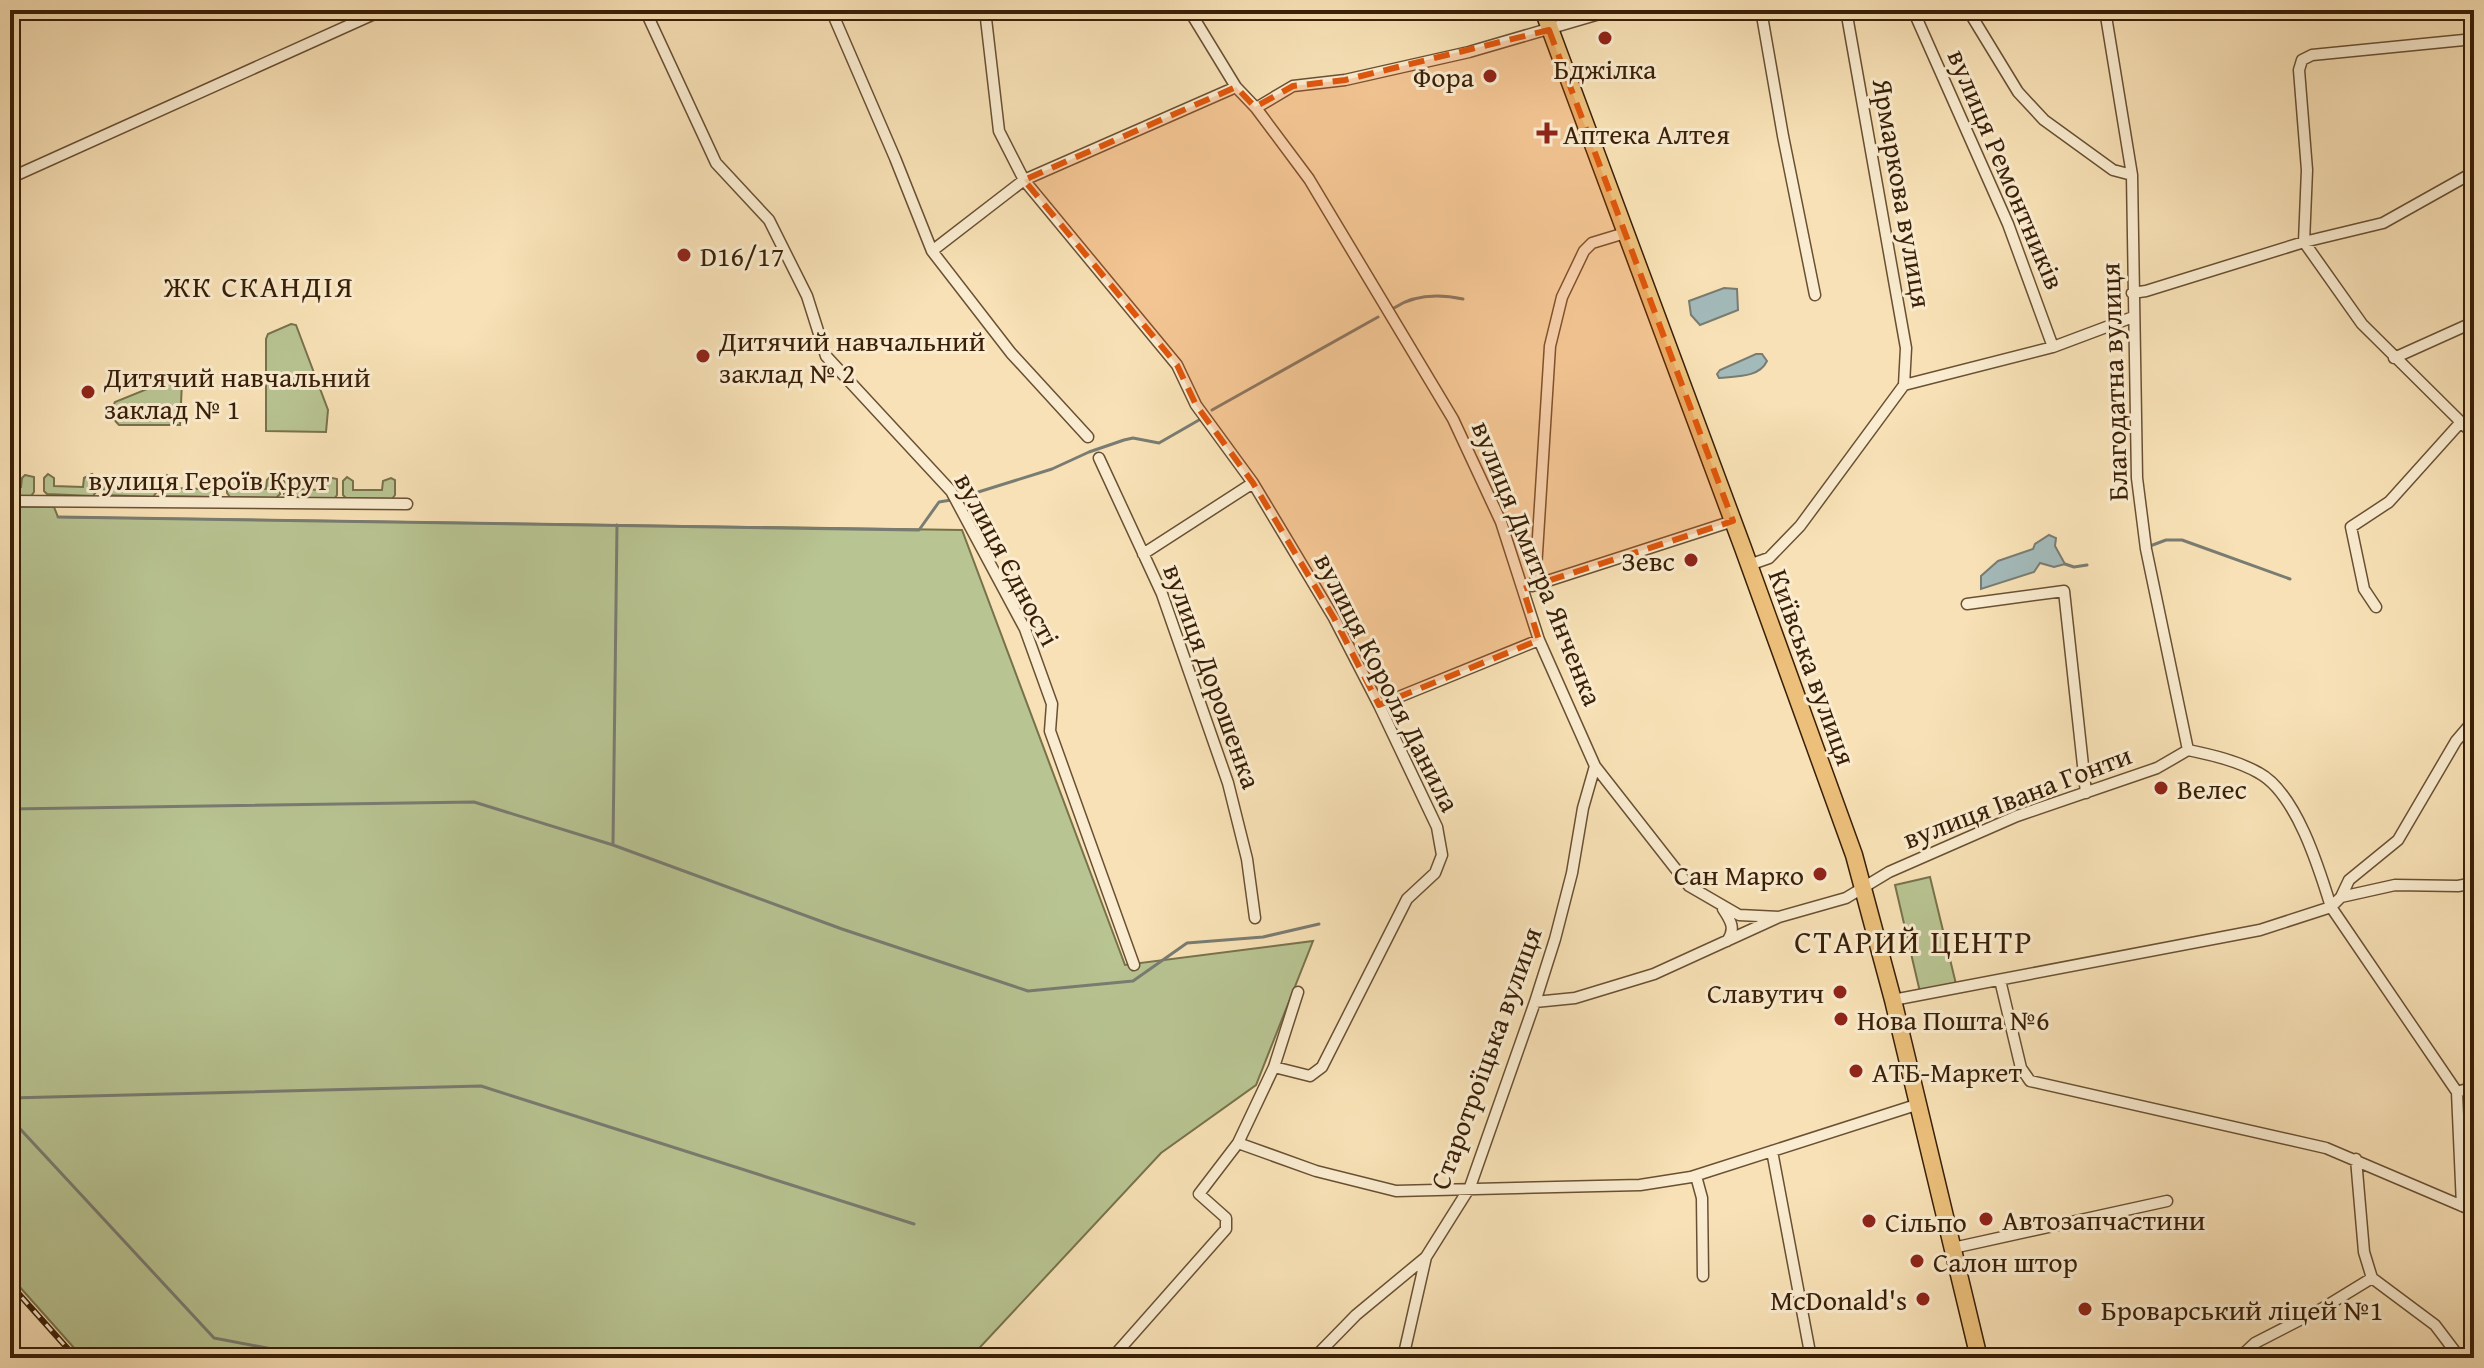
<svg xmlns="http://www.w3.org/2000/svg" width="2484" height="1368" font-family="'Gentium Book Plus',serif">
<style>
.green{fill:#b8c492;stroke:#78724c;stroke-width:2}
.water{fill:#a3baba;stroke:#797c72;stroke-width:2}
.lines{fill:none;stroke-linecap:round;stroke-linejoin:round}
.stream{stroke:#797c72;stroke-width:3}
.street-casing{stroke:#695033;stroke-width:13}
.primary-casing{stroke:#391f07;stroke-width:19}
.street{stroke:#faecd0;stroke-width:10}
.primary{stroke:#ecc07b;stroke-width:16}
.rail-casing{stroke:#391f07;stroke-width:6}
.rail{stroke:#faecd0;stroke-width:3;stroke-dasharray:9;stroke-linecap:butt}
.marked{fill:#df560c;fill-opacity:0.2;stroke:#df560c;stroke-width:6;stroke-dasharray:16 10;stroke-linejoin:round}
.poi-dot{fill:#8f2418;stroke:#faecd0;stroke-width:3}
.labels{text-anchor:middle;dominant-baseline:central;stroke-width:6;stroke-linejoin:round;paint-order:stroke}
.poi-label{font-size:28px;fill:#391f07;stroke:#faecd0;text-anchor:start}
.street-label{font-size:28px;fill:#391f07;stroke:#faecd0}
.neighbourhood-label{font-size:30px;letter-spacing:2px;fill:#391f07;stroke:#faecd0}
.quarter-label{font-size:32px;letter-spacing:2px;fill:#391f07;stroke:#faecd0}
</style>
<rect width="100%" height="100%" fill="#f8e1b6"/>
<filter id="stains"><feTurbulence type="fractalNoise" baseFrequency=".0025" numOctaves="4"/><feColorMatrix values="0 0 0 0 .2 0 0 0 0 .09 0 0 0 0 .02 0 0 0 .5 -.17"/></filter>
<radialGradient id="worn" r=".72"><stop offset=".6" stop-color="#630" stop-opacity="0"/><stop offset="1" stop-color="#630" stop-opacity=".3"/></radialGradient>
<path class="green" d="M291,324L296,325L328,410L326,432L266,431V339L268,334Z
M174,378L182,382L180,425H119C111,417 110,412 115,402Z
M48,474L54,478V486L83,487L84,478L92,474L96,477V492L93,496L47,494L44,491V478Z
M25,475L34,477V492L31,496H10V487H21L22,478Z
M107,475L114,479V487L143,488L144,479L147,475L156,477V493L153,497L106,495L104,492L103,478Z
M167,475L173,479V488L202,489L203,479L211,476L215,478V493L212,497L165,496L163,493V479Z
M231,476L237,480V488L266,489L267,480L271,476L279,479L280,494L276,498L230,497L227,493V480Z
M288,477L294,481L295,489L324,490L325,481L328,477L337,479V495L334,499L287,497L284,494V481Z
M347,477L353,481V490H382L383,481L391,478L395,480V495L392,499L346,498L343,495V481Z
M10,507H54L58,517L962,530L1125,965L1313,941L1256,1085L1161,1153L970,1358H83L10,1276Z
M1930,877L1956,984L1920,992L1895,885Z"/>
<path class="water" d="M1724,288L1737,289L1738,310L1700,325L1691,315L1689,301Z
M1756,354H1762L1767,361C1759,378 1736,376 1719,378L1717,374L1720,370Z
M2049,535L2056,538L2055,546L2065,564L2054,567L2040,563L2034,572L1981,589V576L1998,561L2033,549L2035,544Z"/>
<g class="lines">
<path class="stream" d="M1394,308C1415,294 1439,294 1463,299
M1212,410L1378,317
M959,498L1052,469L1089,452L1124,440L1133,438L1159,443L1199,420
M58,517L919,530L939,502L951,500
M2150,546L2166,540H2182L2290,579
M2065,564L2074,567L2087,565
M10,809L474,802L613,845L842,929L1028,991L1133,981L1187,943L1263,937L1319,924
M613,845L617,525
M10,1098L481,1086L914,1224
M10,1118L214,1338L319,1358"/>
<g class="street-casing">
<path id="street" d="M645,10L716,163L769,220L807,296L826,356L951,491L1025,629L1052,704L1050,731L1134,965
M831,10L895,158L932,251L1011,353L1088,437
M985,10L999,131L1024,180L1177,365L1196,405L1253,483L1334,618L1379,705L1437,827L1442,855L1435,873L1407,899L1322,1067L1310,1076L1274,1067
M1189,10L1236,87L1256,108L1309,179L1453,419L1501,522L1539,640L1595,766L1689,886L1739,915L1779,917
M1761,10L1783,136L1815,295
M1846,10L1906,348L1904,385
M1913,10L2008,224L2053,347
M1968,10L2018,92L2044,120L2113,170L2132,175
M2105,10L2132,175L2137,478L2146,549L2188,750
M2474,39L2312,55L2302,60L2299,70L2307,170L2304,242L2362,324L2474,435
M1256,108L1293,86L1345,80L1469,52L1613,10
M10,178L383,10
M932,251L1024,180L1236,87
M2132,293L2146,291L2304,242L2383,223L2474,172
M2394,358L2474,322
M1099,458L1162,594L1228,783L1247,859L1255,918
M10,501L407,504
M1143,554L1253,483
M1749,565L1769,558L1800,526L1904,385L2053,347L2133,317
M1535,585L1550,346L1562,297L1584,251L1592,243L1625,233
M1532,586L1733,521
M1967,604L2064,591L2086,793
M2376,607L2364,589L2351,527L2389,502L2460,423
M1379,705L1539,640
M2188,750C2212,755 2238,761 2259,773C2296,793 2319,868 2331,907L2457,1092L2462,1206
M2341,897L2395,885L2458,886L2474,883
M1723,909C1731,921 1736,929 1727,941
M2000,980L2021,1068L2030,1081L2326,1148L2474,1211
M1893,1000L2260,930L2331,907L2341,897L2349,880L2398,840L2456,741L2474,720
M1535,1002L1575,998L1654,974L1779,917L1846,898L1889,872L2017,816L2157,768L2188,750
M2457,1092L2474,1087
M1238,1143L1316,1171L1396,1191L1640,1185L1691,1177L1919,1104
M1772,1151L1811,1358
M2356,1159L2364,1252L2372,1278L2435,1325L2460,1358
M1696,1176L1702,1198L1703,1276
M1953,1248L2167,1201
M1112,1358L1226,1229V1218L1199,1194L1238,1143L1274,1067L1298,992
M1314,1358L1356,1315L1426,1257
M1403,1358L1426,1257L1470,1187L1535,1002L1555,939L1572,873L1583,808L1595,766
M2239,1358L2255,1343L2323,1308L2372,1278"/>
</g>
<g class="primary-casing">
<path id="primary" d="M1543,10L1743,548L1854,855L1893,1000L1979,1358"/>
</g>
<use href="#street" class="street"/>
<use href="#primary" class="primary"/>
<g class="rail-casing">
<path id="rail" d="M10,1284L76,1358"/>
</g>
<use href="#rail" class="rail"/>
</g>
<path class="marked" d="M1549,30L1733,521L1523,589L1539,640L1379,705L1334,618L1253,483L1196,405L1177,365L1024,180L1236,87L1255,107L1293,86L1345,80Z"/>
<g class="poi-dot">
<circle cx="1605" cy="38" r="8"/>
<circle cx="1490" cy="76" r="8"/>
<path d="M1543 121h8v8h8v8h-8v8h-8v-8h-8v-8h8z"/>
<circle cx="684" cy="255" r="8"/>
<circle cx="703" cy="356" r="8"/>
<circle cx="88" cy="392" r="8"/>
<circle cx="1691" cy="560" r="8"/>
<circle cx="2161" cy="788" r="8"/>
<circle cx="1820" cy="874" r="8"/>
<circle cx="1840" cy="992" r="8"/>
<circle cx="1841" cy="1019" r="8"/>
<circle cx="1856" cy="1071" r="8"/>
<circle cx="1986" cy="1219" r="8"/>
<circle cx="1869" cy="1221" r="8"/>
<circle cx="1917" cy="1261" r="8"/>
<circle cx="1923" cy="1299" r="8"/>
<circle cx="2085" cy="1309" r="8"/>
</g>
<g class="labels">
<g class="poi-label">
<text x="1605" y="68" text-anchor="middle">Бджілка</text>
<text x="1474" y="76" text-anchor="end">Фора</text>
<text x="1563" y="133">Аптека Алтея</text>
<text x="700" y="255">D16/17</text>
<text x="719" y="340">Дитячий навчальний<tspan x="719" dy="32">заклад № 2</tspan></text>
<text x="104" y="376">Дитячий навчальний<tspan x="104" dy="32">заклад № 1</tspan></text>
<text x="1675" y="560" text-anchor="end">Зевс</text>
<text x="2177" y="788">Велес</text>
<text x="1804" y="874" text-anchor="end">Сан Марко</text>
<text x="1824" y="992" text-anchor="end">Славутич</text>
<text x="1857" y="1019">Нова Пошта №6</text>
<text x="1872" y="1071">АТБ-Маркет</text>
<text x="2002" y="1219">Автозапчастини</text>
<text x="1885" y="1221">Сільпо</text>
<text x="1933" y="1261">Салон штор</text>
<text x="1907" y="1299" text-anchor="end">McDonald's</text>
<text x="2101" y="1309">Броварський ліцей №1</text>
</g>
<g class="street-label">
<text transform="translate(2007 169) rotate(67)">вулиця Ремонтників</text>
<text transform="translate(1903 193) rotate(80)">Ярмаркова вулиця</text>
<text transform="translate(2113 382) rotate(-92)">Благодатна вулиця</text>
<text x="209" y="479">вулиця Героїв Крут</text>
<text transform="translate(1008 559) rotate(62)">вулиця Єдності</text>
<text transform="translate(1538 563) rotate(68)">вулиця Дмитра Янченка</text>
<text transform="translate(1813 667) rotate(70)">Київська вулиця</text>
<text transform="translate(1213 676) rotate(70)">вулиця Дорошенка</text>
<text transform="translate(1388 682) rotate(63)">вулиця Короля Данила</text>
<text transform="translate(2017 796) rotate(-21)">вулиця Івана Гонти</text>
<text transform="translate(1485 1058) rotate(-70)">Старотроїцька вулиця</text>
</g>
<g class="neighbourhood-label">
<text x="259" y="286">ЖК СКАНДІЯ</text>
</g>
<g class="quarter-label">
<text x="1914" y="941">СТАРИЙ ЦЕНТР</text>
</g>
</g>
<rect width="2484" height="1368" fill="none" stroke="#f8e1b6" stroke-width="40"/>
<rect x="12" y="12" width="2460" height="1344" fill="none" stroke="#391f07" stroke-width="4"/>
<rect x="20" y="20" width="2444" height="1328" fill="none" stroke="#391f07" stroke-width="2"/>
<rect width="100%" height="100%" filter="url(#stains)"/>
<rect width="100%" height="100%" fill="url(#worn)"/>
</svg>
